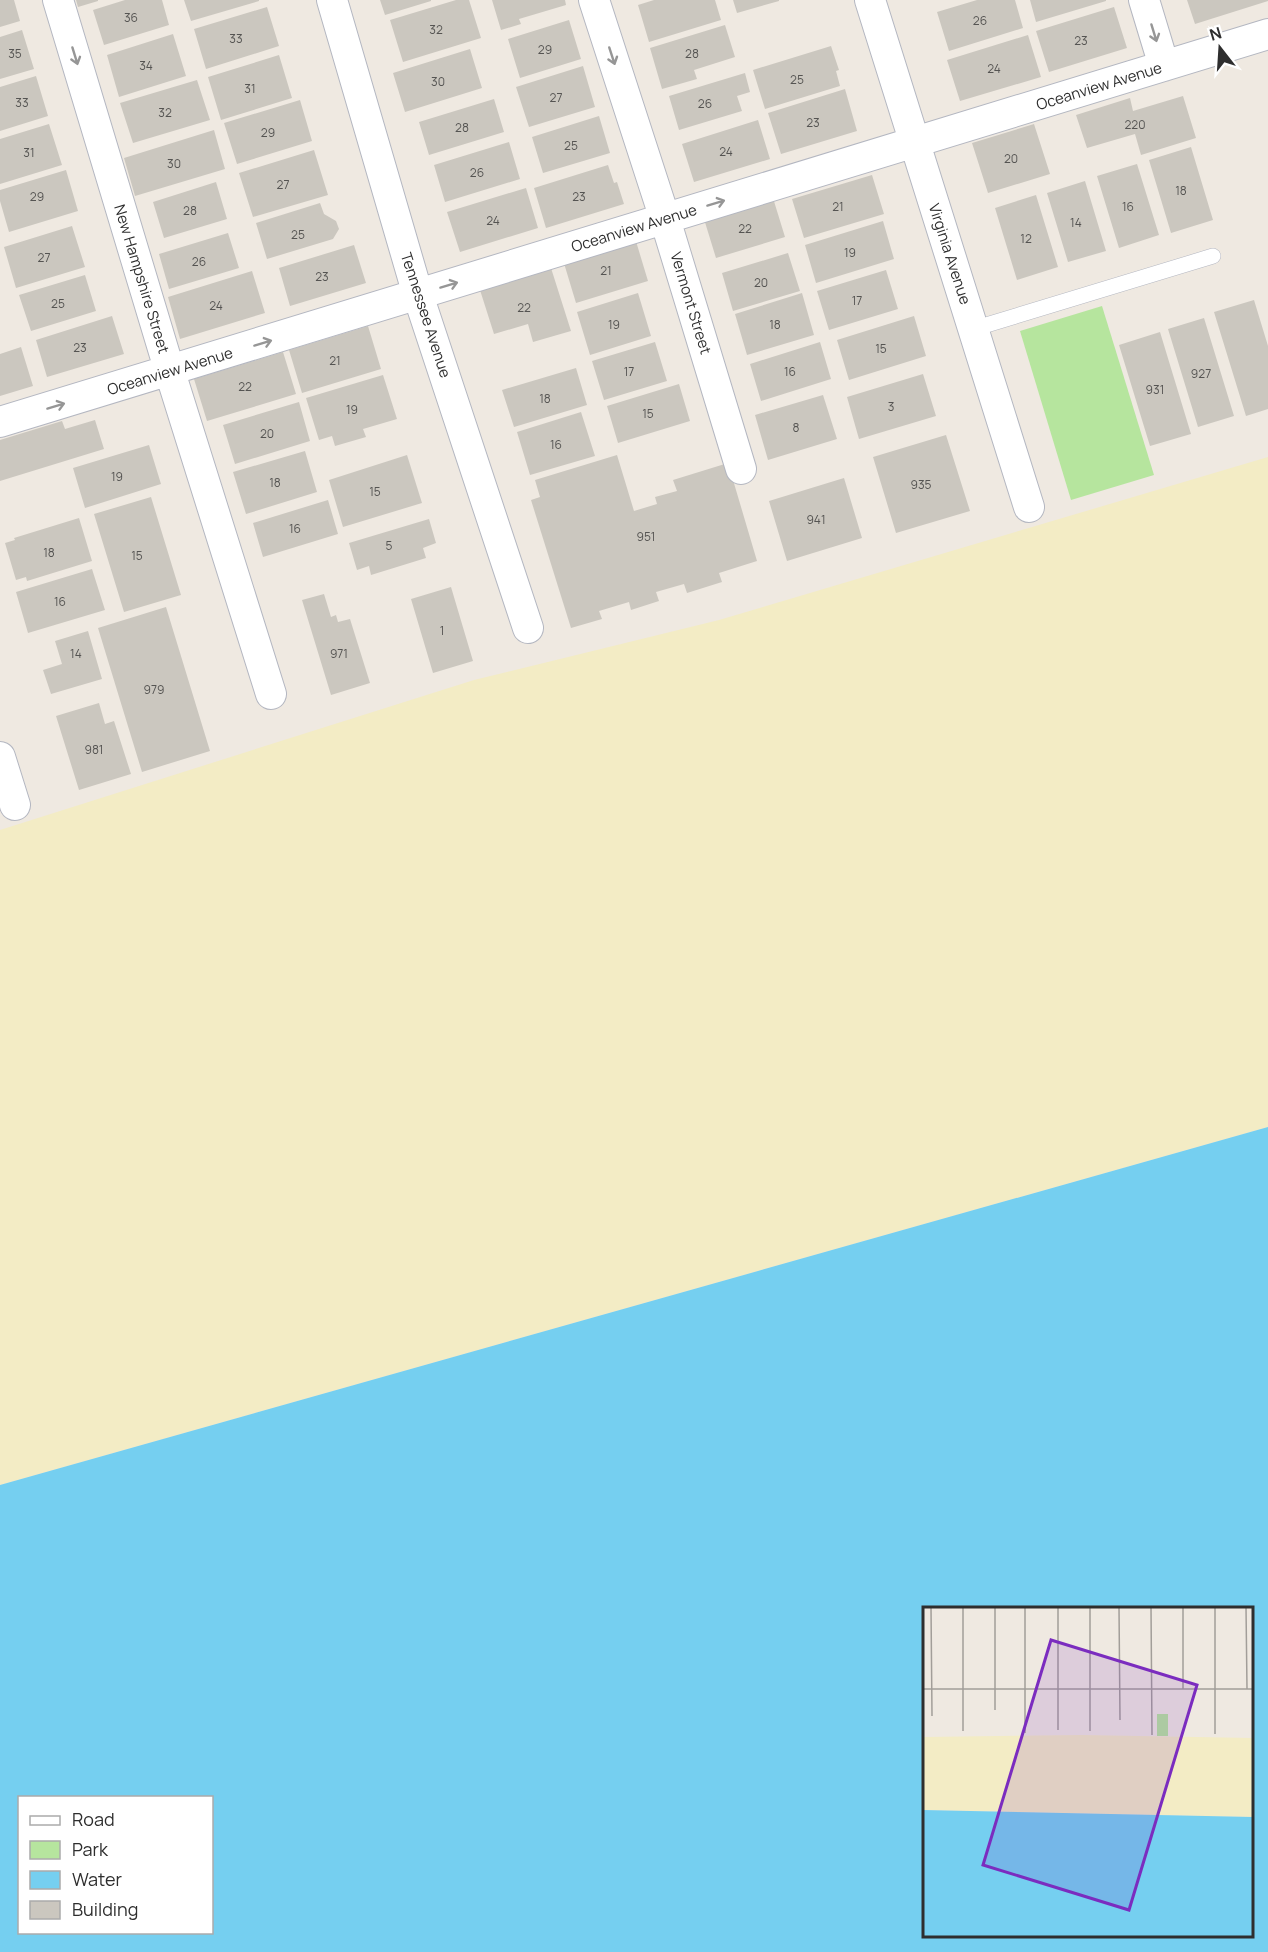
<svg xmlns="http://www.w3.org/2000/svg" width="1268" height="1952" font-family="Manrope,sans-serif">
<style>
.green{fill:#b6e59e}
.sand{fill:#f3ecc5}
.water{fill:#75cff0;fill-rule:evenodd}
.building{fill:#cbc7bf}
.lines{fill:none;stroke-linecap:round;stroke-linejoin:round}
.service-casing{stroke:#b4b7c1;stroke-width:16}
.minor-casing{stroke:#b4b7c1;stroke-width:32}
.service{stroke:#fff;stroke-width:15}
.minor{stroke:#fff;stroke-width:30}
.oneway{stroke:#969696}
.labels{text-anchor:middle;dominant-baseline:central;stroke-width:5;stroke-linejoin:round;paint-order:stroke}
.number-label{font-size:12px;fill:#555452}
.street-label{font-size:15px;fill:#2e2e2e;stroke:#fff}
.inset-road{fill:none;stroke:#a29e99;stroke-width:1.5}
.view{fill:#7b2cbf;fill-opacity:0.15;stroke:#7b2cbf;stroke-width:3}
.inset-edge{fill:none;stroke:#2e2e2e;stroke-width:3}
</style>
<rect width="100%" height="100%" fill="#efe9e1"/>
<path class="green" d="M1102,306L1154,475L1071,500L1020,331Z"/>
<path class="sand" d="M1268,457V1127L0,1485V830L474,680L719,620Z"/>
<path class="water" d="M1268,1127V1952H0V1485ZM924,1608H1252V1936H924ZM20,1798H212V1932H20Z"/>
<path class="building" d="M0,0H14L20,21L0,27Z
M76,0H98V1L78,7Z
M125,0H162L169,25L104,45L93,10Z
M184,0H259V1L191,21Z
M380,0H431V1L385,15Z
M456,0H469L481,38L403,62L390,20Z
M492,0H565L566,5L519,19L521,24L501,30Z
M654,0H715L721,20L649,42L638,5Z
M733,0H779V1L737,13Z
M977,0H1015L1023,28L949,51L937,12Z
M1030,0H1106V1L1036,22Z
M1187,0H1268V1L1195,24Z
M267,7L279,46L206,69L194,29Z
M1114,7L1127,48L1049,72L1036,31Z
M569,20L581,59L520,78L508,39Z
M725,25L735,57L694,70L697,79L662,89L650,48Z
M22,30L34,69L0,79V37Z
M173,34L186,76L119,97L107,55Z
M1028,35L1041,77L960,101L947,60Z
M831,46L839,70L836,71L840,86L765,109L753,70Z
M470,49L482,88L405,112L393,73Z
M279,55L292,98L221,120L208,77Z
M583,66L595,107L529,127L516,87Z
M745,73L750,92L737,96L742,111L679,130L669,96Z
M36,76L48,116L0,131V87Z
M197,80L210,120L133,143L120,103Z
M845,89L857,131L781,154L768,113Z
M1183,96L1196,138L1141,155L1135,134L1087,148L1076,115L1130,98L1133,111Z
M494,99L504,132L429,155L419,122Z
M300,100L312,141L237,164L224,123Z
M599,116L610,153L543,173L532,137Z
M758,120L770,159L694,182L682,144Z
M49,124L62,165L0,184V139Z
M1034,124L1050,174L988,193L972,143Z
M214,130L225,169L135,196L124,158Z
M509,142L520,179L445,202L434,165Z
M1191,147L1213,220L1171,233L1149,160Z
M314,150L328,195L253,217L239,173Z
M1137,164L1159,235L1119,248L1097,176Z
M608,165L614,183L617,182L624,204L546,228L534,188Z
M66,170L78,211L9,232L0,201V190Z
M872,175L884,214L804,238L792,199Z
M1085,181L1106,251L1068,262L1047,193Z
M216,182L227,219L164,238L153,202Z
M526,188L538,228L460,252L447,212Z
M1036,195L1058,267L1017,280L995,208Z
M773,198L785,237L716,258L704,219Z
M320,203L324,214L336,221L339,229L333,239L267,259L256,223Z
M883,221L894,259L816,283L805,245Z
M72,226L85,267L16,288L4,247Z
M228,233L239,268L169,289L159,254Z
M635,238L648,281L576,303L563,260Z
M354,245L366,283L290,306L279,268Z
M788,253L800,291L733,311L722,273Z
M551,268L571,331L533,342L528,324L494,334L480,290Z
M886,270L898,309L829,330L817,291Z
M252,271L265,313L180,339L168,297Z
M85,275L96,311L31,331L19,295Z
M638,293L651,336L590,355L577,312Z
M802,293L814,335L747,355L735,314Z
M1254,300L1268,346V409L1246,416L1214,312Z
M112,316L124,354L47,377L36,340Z
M914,316L926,356L849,380L837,340Z
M1204,318L1234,416L1198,427L1168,329Z
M368,326L381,369L302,393L289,350Z
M1160,332L1191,434L1150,446L1119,345Z
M655,342L667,381L604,400L592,361Z
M820,342L831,379L761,401L750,364Z
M21,347L33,386L0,396V354Z
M283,352L296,394L207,421L194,379Z
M576,368L587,405L514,427L502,390Z
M923,374L936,416L859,439L847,397Z
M383,375L397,419L363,429L366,437L335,446L332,436L319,440L306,398Z
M679,384L690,421L618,443L607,406Z
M823,395L837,439L768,460L755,415Z
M299,402L310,441L235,464L223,425Z
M581,412L595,456L530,475L517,432Z
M95,420L104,449L0,481V440L62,421L65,429Z
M946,435L970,511L896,533L873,457Z
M149,445L161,484L85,508L73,468Z
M305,451L317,492L246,514L233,472Z
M407,455L422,503L343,527L329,480Z
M617,455L634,511L657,504L655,497L677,491L673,480L728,463L757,561L719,573L722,582L687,593L684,584L656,592L659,601L631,610L629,602L599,611L602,619L571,628L531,500L540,497L535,480Z
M844,478L862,538L787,561L769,501Z
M151,497L181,595L124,612L94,514Z
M328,500L338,534L263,557L253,523Z
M79,518L92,561L27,581L26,577L16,580L5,543L15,540L14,538Z
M429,519L436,543L423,548L426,558L371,575L369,566L357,570L349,543Z
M92,569L105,610L28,633L16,592Z
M451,587L473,661L433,673L411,599Z
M324,594L331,617L336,615L338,622L350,619L370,683L331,695L302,600Z
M166,607L210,751L142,772L98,628Z
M88,631L102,679L51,694L43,670L62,664L55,641Z
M99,703L105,724L114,721L131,774L79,790L56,716Z"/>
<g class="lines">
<g class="service-casing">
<path id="service" d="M973,329L1213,256"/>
</g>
<g class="minor-casing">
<path id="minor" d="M58,0L170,372L271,694
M332,0L418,295L528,628
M594,0L665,219L741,469
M870,0L1029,507
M1144,0L1164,66
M0,422L1268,34
M0,757L15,805"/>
</g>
<use href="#service" class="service"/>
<use href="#minor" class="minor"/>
</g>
<defs><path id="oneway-shaft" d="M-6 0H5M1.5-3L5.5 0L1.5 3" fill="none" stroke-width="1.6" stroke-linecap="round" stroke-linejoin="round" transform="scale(1.5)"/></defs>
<g class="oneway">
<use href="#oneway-shaft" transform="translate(1154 33) rotate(73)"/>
<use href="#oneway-shaft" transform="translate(75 56) rotate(73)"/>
<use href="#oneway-shaft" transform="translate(612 56) rotate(72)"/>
<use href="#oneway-shaft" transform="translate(716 203) rotate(-17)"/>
<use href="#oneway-shaft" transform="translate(449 285) rotate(-17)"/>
<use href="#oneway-shaft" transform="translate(263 343) rotate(-17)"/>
<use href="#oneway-shaft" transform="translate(56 406) rotate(-17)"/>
</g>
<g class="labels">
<g class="number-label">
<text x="131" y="17">36</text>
<text x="980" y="20">26</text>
<text x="436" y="29">32</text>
<text x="236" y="38">33</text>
<text x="1081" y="40">23</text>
<text x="545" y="49">29</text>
<text x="15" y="53">35</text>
<text x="692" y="53">28</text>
<text x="146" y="65">34</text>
<text x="994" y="68">24</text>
<text x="797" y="79">25</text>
<text x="438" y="81">30</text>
<text x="250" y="88">31</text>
<text x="556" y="97">27</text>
<text x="22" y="102">33</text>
<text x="705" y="103">26</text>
<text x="165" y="112">32</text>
<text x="813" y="122">23</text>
<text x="1135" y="124">220</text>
<text x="462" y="127">28</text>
<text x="268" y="132">29</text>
<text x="571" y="145">25</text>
<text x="726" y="151">24</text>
<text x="29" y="152">31</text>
<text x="1011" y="158">20</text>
<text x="174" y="163">30</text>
<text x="477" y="172">26</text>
<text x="283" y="184">27</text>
<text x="1181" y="190">18</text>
<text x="37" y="196">29</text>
<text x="579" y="196">23</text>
<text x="838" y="206">21</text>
<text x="1128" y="206">16</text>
<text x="190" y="210">28</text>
<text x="493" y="220">24</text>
<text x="1076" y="222">14</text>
<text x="745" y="228">22</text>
<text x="298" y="234">25</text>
<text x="1026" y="238">12</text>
<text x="850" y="252">19</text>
<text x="44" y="257">27</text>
<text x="199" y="261">26</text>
<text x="606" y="270">21</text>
<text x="322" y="276">23</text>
<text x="761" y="282">20</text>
<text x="857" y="300">17</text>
<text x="58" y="303">25</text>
<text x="216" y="305">24</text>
<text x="524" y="307">22</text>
<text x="614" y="324">19</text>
<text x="775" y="324">18</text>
<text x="80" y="347">23</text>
<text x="881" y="348">15</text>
<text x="335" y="360">21</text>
<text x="629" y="371">17</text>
<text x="790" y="371">16</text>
<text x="1201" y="373">927</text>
<text x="245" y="386">22</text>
<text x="1155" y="389">931</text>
<text x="545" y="398">18</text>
<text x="891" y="406">3</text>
<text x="352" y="409">19</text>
<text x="648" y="413">15</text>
<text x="796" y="427">8</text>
<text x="267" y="433">20</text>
<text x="556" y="444">16</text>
<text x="117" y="476">19</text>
<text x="275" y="482">18</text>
<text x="921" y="484">935</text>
<text x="375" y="491">15</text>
<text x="816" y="519">941</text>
<text x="295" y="528">16</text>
<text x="646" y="536">951</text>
<text x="389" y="545">5</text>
<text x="49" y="552">18</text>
<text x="137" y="555">15</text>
<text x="60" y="601">16</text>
<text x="442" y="630">1</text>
<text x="76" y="653">14</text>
<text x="339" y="653">971</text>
<text x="154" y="689">979</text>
<text x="94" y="749">981</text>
</g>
<g class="street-label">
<text transform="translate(1099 86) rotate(-17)">Oceanview Avenue</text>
<text transform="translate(634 228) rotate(-17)">Oceanview Avenue</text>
<text transform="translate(950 254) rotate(72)">Virginia Avenue</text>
<text transform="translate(142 279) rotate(73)">New Hampshire Street</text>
<text transform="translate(691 303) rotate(73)">Vermont Street</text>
<text transform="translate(426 315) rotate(72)">Tennessee Avenue</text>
<text transform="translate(170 371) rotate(-17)">Oceanview Avenue</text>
</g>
</g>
<g transform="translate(923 1607)">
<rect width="330" height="330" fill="#efe9e1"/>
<path d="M234,107H245V129H234Z" fill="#b6e59e"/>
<path d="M159,128L330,131V210L0,203V130Z" fill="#f3ecc5"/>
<path d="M0,203L330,210V330H0Z" fill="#75cff0"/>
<path class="inset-road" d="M8,0L9,109M40,0V124M72,0V103M102,0V126M196,0L197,113M228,0L229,128M260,0V82M292,0V127M323,0L324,82M0,82H330M135,123V0M167,124V0"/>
<path class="view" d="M128,33L274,78L206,303L60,258Z"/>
<rect width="330" height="330" class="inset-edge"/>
</g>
<rect x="18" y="1796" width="195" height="138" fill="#ffffff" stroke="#ababab" stroke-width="1.5"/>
<rect x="30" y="1816" width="30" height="9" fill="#ffffff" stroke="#ababab" stroke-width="1.5"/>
<text x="72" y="1826" font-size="18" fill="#2e2e2e">Road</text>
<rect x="30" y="1841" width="30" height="18" fill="#b6e59e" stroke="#ababab" stroke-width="1.5"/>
<text x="72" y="1856" font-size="18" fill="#2e2e2e">Park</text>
<rect x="30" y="1871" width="30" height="18" fill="#75cff0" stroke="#ababab" stroke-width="1.5"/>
<text x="72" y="1886" font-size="18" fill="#2e2e2e">Water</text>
<rect x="30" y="1901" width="30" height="18" fill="#cbc7bf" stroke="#ababab" stroke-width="1.5"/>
<text x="72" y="1916" font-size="18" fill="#2e2e2e">Building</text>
<g transform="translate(1220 48) rotate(343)" stroke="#ffffff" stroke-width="4.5" paint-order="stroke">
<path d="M0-4.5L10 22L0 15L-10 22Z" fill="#2e2e2e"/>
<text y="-9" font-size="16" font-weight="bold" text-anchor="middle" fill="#2e2e2e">N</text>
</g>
</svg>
